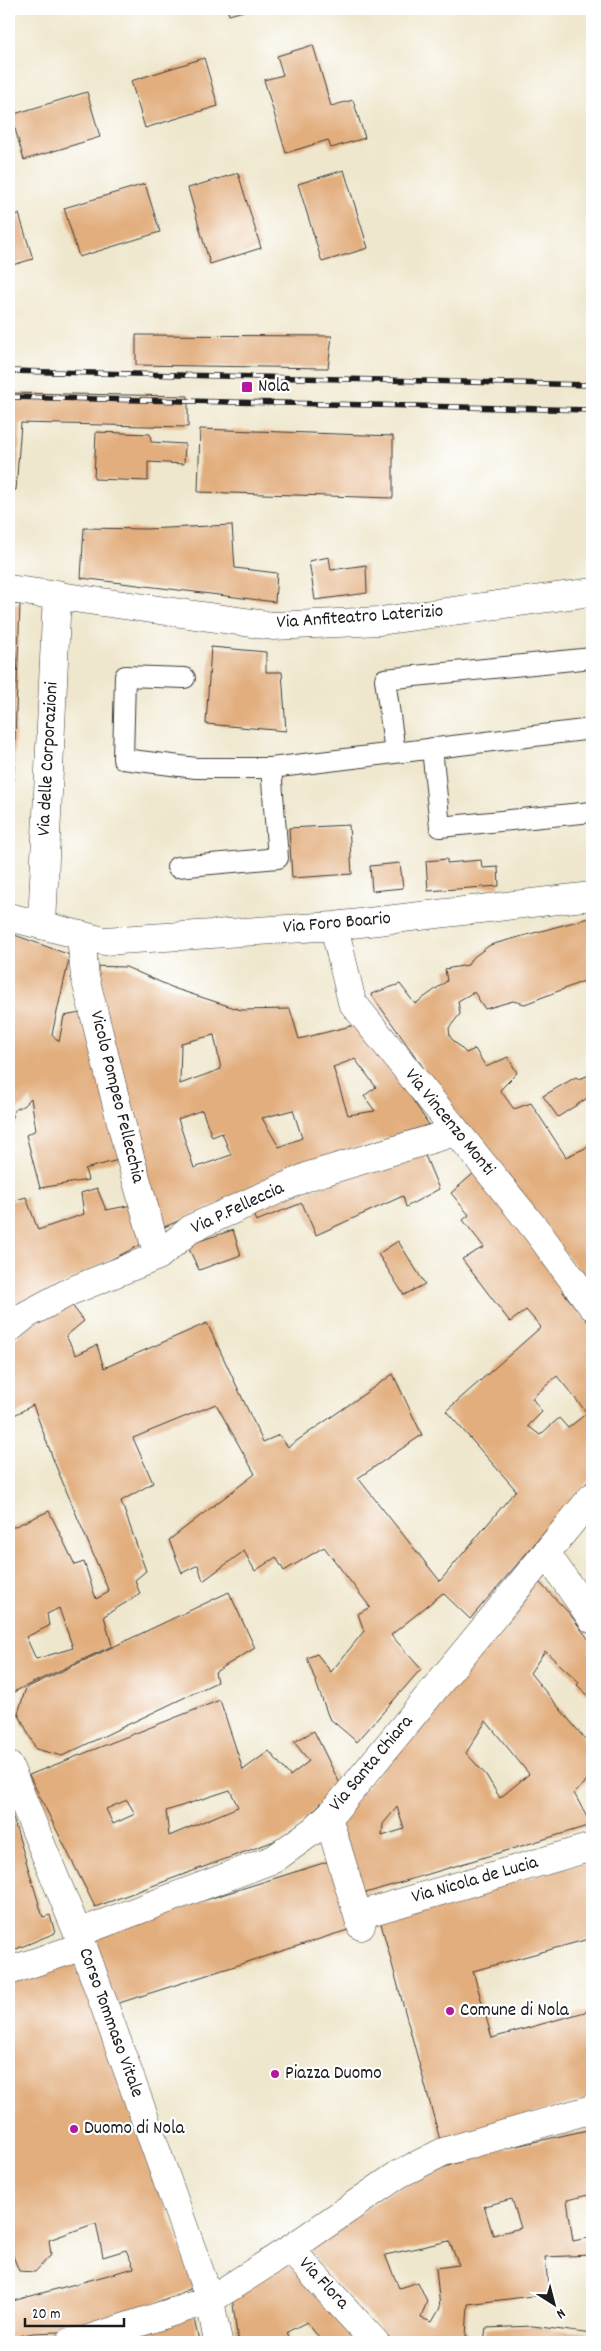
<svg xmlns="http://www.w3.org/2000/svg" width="601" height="2351" font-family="Dekko,sans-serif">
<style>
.building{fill:#e2ae7e;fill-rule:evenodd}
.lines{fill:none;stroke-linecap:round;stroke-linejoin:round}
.lane-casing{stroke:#3c3a37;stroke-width:22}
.street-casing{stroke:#3c3a37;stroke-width:29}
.lane{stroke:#fff;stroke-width:20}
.street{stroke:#fff;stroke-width:28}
.rail-casing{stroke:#1c1c1c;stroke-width:5.5}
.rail{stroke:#fff;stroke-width:4;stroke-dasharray:11;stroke-linecap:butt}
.poi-dot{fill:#b5179e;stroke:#fff;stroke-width:2}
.labels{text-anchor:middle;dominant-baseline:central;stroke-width:4.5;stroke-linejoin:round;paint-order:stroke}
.poi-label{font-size:19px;fill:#1c1c1c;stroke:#fff;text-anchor:start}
.street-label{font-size:19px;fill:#1c1c1c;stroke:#fff}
</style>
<rect width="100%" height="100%" fill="#fff"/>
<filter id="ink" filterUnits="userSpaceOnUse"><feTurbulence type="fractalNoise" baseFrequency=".02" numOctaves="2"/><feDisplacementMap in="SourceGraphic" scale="10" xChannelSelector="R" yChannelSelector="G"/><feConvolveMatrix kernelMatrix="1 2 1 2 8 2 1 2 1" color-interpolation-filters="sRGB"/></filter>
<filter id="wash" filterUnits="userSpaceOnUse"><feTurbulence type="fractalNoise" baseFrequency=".0096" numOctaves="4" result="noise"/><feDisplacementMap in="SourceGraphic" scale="20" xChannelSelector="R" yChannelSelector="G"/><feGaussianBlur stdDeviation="1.12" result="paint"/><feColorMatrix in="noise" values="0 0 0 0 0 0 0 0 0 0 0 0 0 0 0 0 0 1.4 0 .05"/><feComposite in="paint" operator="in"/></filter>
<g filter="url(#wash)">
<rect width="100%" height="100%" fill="#efe7cd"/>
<g id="blocks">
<path class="building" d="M227,9H251L229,15Z
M313,45L331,106L353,100L365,138L331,148L328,140L286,153L264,80L283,75L277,56Z
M204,58L218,106L145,128L131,81Z
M87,92L100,137L24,160L11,115Z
M344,170L368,248L322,262L298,184Z
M238,173L261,248L210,264L188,188Z
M145,184L160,232L79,257L64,208Z
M19,214L33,259L9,266V217Z
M136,335L332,336L328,368L136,365Z
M9,393L188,396V427L21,423L16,490L9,489Z
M200,429L393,436V498L198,492Z
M96,432L150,434L151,442L185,444L184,464L148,462V481L94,479Z
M232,525L235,568L277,573L275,602L81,578L84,528L145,529Z
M329,557L331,570L366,565L367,593L315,600L309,561Z
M9,604H20L12,821L9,820Z
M211,647L266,652V672H282L286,731L206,724Z
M349,825L352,874L292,878L289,828Z
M447,859V863L481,860L482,868L498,867L499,886L428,891L426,861Z
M400,863L403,888L372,891L370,866Z
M592,917V978L525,1004L513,1001L485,1009L474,992L458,1001L460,1014L449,1028L450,1037L466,1053L475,1049L486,1067L508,1057L517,1073L500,1090L514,1109L531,1103L566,1157L592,1145V1287L474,1139L371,994L400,984L415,1004L447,981L445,969L468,965L471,959L490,945Z
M9,933L70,955L52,1034L59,1042L64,1016L86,1012L122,1159L85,1169L88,1180L40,1188L26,1135L36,1130L31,1098L23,1106L14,1110L12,1119H9Z
M89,966L126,967L176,989L241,1010L290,1009L299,1039L363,1023L429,1125L331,1155L162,1228ZM214,1035L221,1069L180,1084L181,1043ZM355,1059L376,1087L364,1096L375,1111L348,1115L333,1067ZM202,1110L212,1137L222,1133L231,1155L194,1168L178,1119ZM293,1110L302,1138L279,1147L262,1118Z
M592,1074V1095L558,1117L543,1096L576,1077L579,1079Z
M424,1153L439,1189L406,1207L403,1196L316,1235L302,1203L256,1221L251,1209Z
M481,1167L568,1286L563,1292L592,1327V1477L470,1619L443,1593L391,1635L421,1669L357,1742L329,1718L307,1658L317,1654L331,1672L364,1631L358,1614L370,1607L324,1547L284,1571L276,1557L255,1571L244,1551L203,1581L198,1565L182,1573L169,1540L255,1474L216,1404L133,1438L153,1483L121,1501L146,1571L135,1580L140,1594L104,1616L112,1646L9,1694V1529L49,1511L75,1565L84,1562L96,1599L109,1592L55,1464L33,1405L9,1418V1344L47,1312L68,1300L84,1321L66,1336L76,1355L97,1345L104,1368L207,1323L263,1442L279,1435L288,1447L393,1374L422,1435L358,1478L440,1581L516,1490L446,1411L541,1327L526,1310L510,1322L462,1259L484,1247L463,1220L469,1215L451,1193ZM557,1376L587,1413L568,1428L559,1418L540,1435L528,1426L542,1412L532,1398ZM59,1608L73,1648L36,1659L26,1637L49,1626L47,1614Z
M97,1188L106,1210L138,1204L144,1243L22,1305L9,1317V1202L26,1197L38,1230L84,1214L81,1193Z
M233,1230L241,1255L199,1270L187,1245Z
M398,1241L425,1284L404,1295L378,1254Z
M537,1580L569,1613L592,1644V1699L577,1685L579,1682L545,1651L530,1673L590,1745L592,1743V1788L587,1781L574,1793L591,1825L359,1895L337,1823ZM486,1721L529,1774L500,1798L486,1775L466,1753ZM397,1807L404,1829L382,1836L383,1824Z
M229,1592L255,1648L215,1672L217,1682L62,1756L36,1749L18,1713L26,1688Z
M220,1700L243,1770L269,1751L290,1776L309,1761L294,1742L314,1731L340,1784L288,1836L95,1907L29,1775ZM230,1790L238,1807L169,1836L166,1811ZM127,1800L135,1814L113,1824L106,1809Z
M9,1805L43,1917L50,1915L55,1933L9,1952Z
M333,1860L354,1928L116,2004L94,1935Z
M592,1860V1938L473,1971L492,2038L592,2010V2097L440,2140L380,1920Z
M74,1960L195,2287L86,2331L33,2333L9,2338V2302L134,2268L126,2250L103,2257L96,2223L49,2240L51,2255L35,2272L19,2271L11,2251L9,2252V1983Z
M592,2129V2194L567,2200L573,2241L588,2238L591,2255L545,2257L549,2294L468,2304L466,2336L484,2341L486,2328L533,2326L592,2334V2342H394L332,2278L309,2250L387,2194L433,2171L489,2152ZM512,2199L521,2228L493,2235L484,2206ZM449,2241L459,2265L436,2268L440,2308L432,2322L421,2318L427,2301L418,2282L399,2288L385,2255Z
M287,2263L362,2342H322L307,2322L287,2332L291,2342H238L232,2297Z
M193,2314L199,2342H104Z"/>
</g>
</g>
<g filter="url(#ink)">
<use href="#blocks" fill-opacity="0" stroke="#3c3a37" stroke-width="1"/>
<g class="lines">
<g class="lane-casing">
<path id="lane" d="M185,678L125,676L123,759L196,768H271L592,729
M432,748L440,827L592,812
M395,752L385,679L592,658
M177,867L278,858L271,768"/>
</g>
<g class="street-casing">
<path id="street" d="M9,589L273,626L380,621L592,592
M9,917L104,941L334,926L592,896
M42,925L57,594
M334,926L352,1002L537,1231L592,1306
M81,937L85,977L128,1150L158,1256
M9,1329L26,1315L71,1291L158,1256L192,1228L309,1176L455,1132
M546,1553L592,1619
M9,1766L83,1946L210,2300L218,2342
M328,1817L361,1926
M359,1915L592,1847
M78,1933L274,1859L314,1830L334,1811L592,1497
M9,1971L83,1946
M290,2249L375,2342
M70,2342L85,2340L210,2300L290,2249L399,2174L443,2152L592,2109"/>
</g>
<use href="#lane" class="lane"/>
<use href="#street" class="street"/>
<g class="rail-casing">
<path id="rail" d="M9,371L592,385
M9,397L592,410"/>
</g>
<use href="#rail" class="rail"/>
</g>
</g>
<g class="poi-dot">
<rect x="241" y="381" width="12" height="12" rx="2.5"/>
<circle cx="450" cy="2011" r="5"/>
<circle cx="275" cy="2074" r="5"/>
<circle cx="74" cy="2129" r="5"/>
</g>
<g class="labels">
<g class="poi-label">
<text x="258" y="387">Nola</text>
<text x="460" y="2011">Comune di Nola</text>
<text x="285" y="2074">Piazza Duomo</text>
<text x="84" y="2129">Duomo di Nola</text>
</g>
<g class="street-label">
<text transform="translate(360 618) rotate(-4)">Via Anfiteatro Laterizio</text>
<text transform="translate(49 759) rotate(-87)">Via delle Corporazioni</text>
<text transform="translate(337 924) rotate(-5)">Via Foro Boario</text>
<text transform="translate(116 1097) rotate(76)">Vicolo Pompeo Fellecchia</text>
<text transform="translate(449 1123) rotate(51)">Via Vincenzo Monti</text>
<text transform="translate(238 1209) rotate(-25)">Via P.Felleccia</text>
<text transform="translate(372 1764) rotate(-50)">Via Santa Chiara</text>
<text transform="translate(475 1881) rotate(-16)">Via Nicola de Lucia</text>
<text transform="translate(110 2023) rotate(70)">Corso Tommaso Vitale</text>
<text transform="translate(323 2284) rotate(47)">Via Flora</text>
</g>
</g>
<rect width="601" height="2351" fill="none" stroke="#fff" stroke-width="30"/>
<g transform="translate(554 2304) rotate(144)" stroke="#ffffff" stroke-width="4" paint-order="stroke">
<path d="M0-4L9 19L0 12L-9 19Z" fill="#1c1c1c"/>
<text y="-8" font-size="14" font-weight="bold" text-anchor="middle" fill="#1c1c1c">N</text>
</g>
<path d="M25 2318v8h99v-8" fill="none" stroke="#1c1c1c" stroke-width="2.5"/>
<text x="32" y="2318" font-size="15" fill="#1c1c1c" stroke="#ffffff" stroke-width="4" paint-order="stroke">20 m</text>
</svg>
